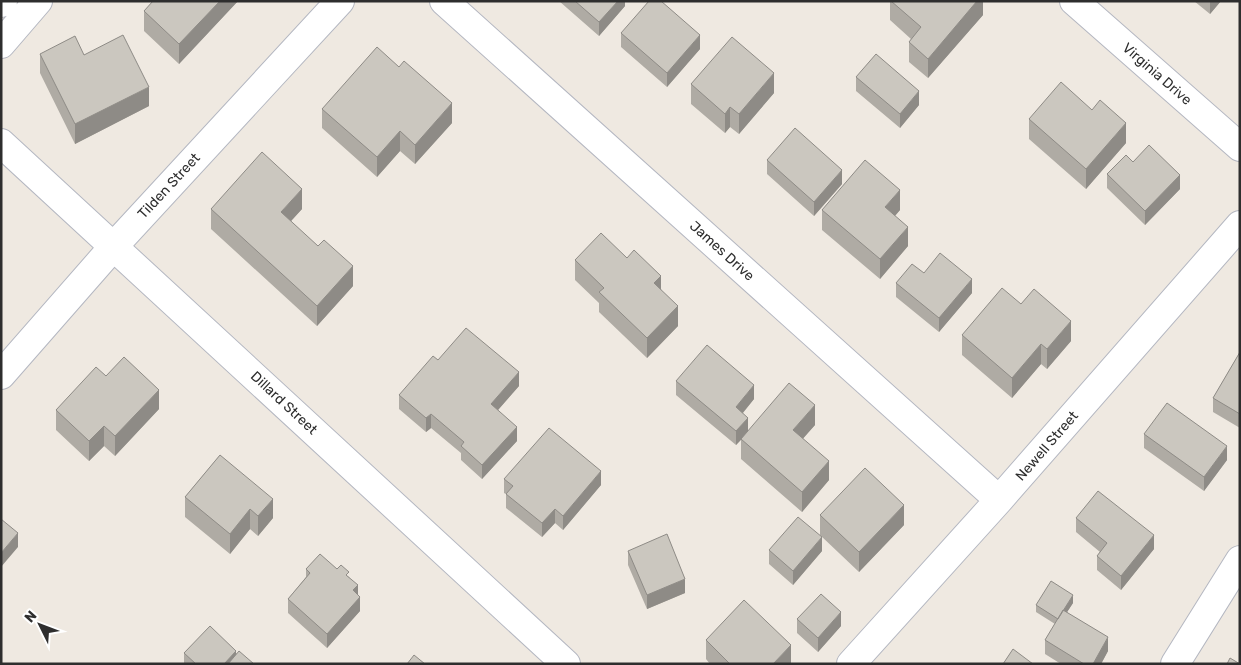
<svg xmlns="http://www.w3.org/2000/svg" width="1241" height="665" font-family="Rubik,sans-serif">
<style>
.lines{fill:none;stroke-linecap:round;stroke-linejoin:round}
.minor-casing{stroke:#b4b7c1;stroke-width:30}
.minor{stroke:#fff;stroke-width:28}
.wall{fill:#afaba4}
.shaded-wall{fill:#8e8b86}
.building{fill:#cbc7bf;stroke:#8e8b86}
.labels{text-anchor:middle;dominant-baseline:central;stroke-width:4.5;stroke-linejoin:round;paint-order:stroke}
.street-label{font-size:14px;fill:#2e2e2e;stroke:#fff}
</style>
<rect width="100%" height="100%" fill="#efe9e1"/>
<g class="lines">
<g class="minor-casing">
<path id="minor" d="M444,1L999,500
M1074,1L1240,147
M1,3L3,1
M1,44L38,1
M1,143L566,664
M1,375L114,246L340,1
M851,664L999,500L1240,225
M1175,664L1240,560"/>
</g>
<use href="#minor" class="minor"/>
</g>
<path class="wall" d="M238,1L179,64L144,31V11Z
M559,1H625V6L599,36Z
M890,1H983V15L928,78L909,62V42L911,39L890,20Z
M1194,1H1221L1210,14Z
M621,33L700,49L667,87L621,47Z
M40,54L84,55L149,106L75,144L40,73Z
M856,77L919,105L900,128L856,91Z
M691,84L774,93L739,134L730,127L725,133L691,104Z
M322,109L452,123L415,164L400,151L377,177L322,128Z
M1029,119L1126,143L1086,189L1029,139Z
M767,160L842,184L814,216L767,174Z
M1133,162L1180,189L1145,225L1107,188V174Z
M211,209H302L291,221L353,286L317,326L211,229Z
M822,210H900L895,216L908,246L880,279L822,230Z
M627,258L661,289L678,326L647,358L599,312V303L575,280V260Z
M924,273L972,293L939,332L896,297V283Z
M1021,304L1071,341L1047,369L1041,364L1012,398L962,355V335Z
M1240,352V428L1213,412V398Z
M438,360L519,386L498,410L517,441L482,479L461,460V453L431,428L426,432L399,409V395Z
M106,376L159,409L115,456L104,446L89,461L56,430V410Z
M676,381L754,399L743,413L748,431L815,425L803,438L829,480L802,512L741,459V440L736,445L676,395Z
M1144,434L1227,460L1204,491L1144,448Z
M220,455L273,518L258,536L250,529L230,554L185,517V497Z
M504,479L601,485L563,530L555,523L542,537L506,508V494L504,493Z
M820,515L904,525L859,572L820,535Z
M1076,518L1154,549L1121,590L1097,570V556L1100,552L1076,532Z
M769,550L822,551L793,585L769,564Z
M628,551L685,593L647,609L628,565Z
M306,569H337L349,577L358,594L360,611L327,648L288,613V599L306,577Z
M1073,603L1067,612L1108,651L1101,664H1061L1045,654V640L1055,624L1036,612V605Z
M797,619L841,626L818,652L797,633Z
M706,640L791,664H710L706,659Z
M184,653H236L254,664H184Z"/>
<path class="shaded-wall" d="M220,1H238L179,64V44Z
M618,1H625V6L599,36V22Z
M977,1H983V15L928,78V59Z
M1210,1H1221L1210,14Z
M700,35V49L667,87V73Z
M774,73V93L739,134V114Z
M149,87V106L75,144V124Z
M919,91V105L900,128V114Z
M452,103V123L415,164V145Z
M730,107V127L725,133V114Z
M1126,123V143L1086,189V169Z
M400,131V151L377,177V157Z
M842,170V184L814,216V202Z
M1180,175V189L1145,225V211Z
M302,189V209L281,232V212Z
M900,190V210L885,227V207Z
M908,227V246L880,279V259Z
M353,266V286L317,326V306Z
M661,276V296L654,283Z
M972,279V293L939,332V318Z
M678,306V326L647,358V338Z
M1071,321V341L1047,369V349Z
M1041,344V364L1012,398V378Z
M519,372V386L491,418V404Z
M754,385V399L736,421V407Z
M159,390V409L115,456V436Z
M815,405V425L793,450V430Z
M431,414V428L426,432V418Z
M748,418V432L736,445V431Z
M104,426V446L89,461V441Z
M517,427V441L482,479V465Z
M1227,446V460L1204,491V477Z
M829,461V480L802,512V492Z
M601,471V485L563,530V516Z
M273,499V518L258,536V516Z
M904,505V525L859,572V552Z
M250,509V529L230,554V534Z
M555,509V523L542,537V523Z
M18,533V547L1,567V553Z
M1154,535V549L1121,590V576Z
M822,537V551L793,585V571Z
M685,579V593L647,609V595Z
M358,585V599L353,590Z
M1073,595V603L1058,626V619Z
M360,597V611L327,648V634Z
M841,612V626L818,652V638Z
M1108,637V651L1101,664H1093Z
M791,645V664H773Z
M236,651V664H224Z"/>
<path class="building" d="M153,1H220L179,44L144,11Z
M575,1H618L599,22Z
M649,1H661L700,35L667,73L621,33Z
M891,1H977L928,59L909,42L921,27Z
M123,35L149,87L75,124L40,54L75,36L84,55Z
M732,37L774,73L739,114L730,107L725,114L691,84Z
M377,47L399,67L404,61L452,103L415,145L400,131L377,157L322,109Z
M876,54L919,91L900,114L856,77Z
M1061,82L1092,110L1100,100L1126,123L1086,169L1029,119Z
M795,128L842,170L814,202L767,160Z
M1149,145L1180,175L1145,211L1107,174L1126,155L1133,162Z
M262,152L302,189L281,212L318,246L324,240L353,266L317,306L211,209Z
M865,160L900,190L885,207L908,227L880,259L822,210Z
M601,233L627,258L634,250L661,276L654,283L678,306L647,338L599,292L604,288L575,260Z
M940,253L972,279L939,318L896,283L912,264L924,273Z
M1002,288L1021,304L1034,289L1071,321L1047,349L1041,344L1012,378L962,335Z
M466,328L519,372L491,404L517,427L482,465L461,446L464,442L431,414L426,418L399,395L433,356L438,360Z
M707,345L754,385L736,407L748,418L736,431L676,381Z
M1240,352V414L1213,398Z
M124,357L159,390L115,436L104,426L89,441L56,410L96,367L106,376Z
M789,383L815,405L793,430L829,461L802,492L741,439Z
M1167,403L1227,446L1204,477L1144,434Z
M549,428L601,471L563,516L555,509L542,523L506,494L513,486L504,479Z
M220,455L273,499L258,516L250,509L230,534L185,497Z
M865,468L904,505L859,552L820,515Z
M1098,491L1154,535L1121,576L1097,556L1107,543L1076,518Z
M798,517L822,537L793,571L769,550Z
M1,519L18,533L1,553Z
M667,534L685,579L647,595L628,551Z
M320,554L337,569L341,565L349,572L346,575L358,585L353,590L360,597L327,634L288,599L310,573L306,569Z
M1051,581L1073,595L1058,619L1036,605Z
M821,594L841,612L818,638L797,619Z
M744,600L791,645L773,664H730L706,640Z
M1063,610L1108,637L1093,664H1084L1045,640Z
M210,626L236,651L224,664H196L184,653Z
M1013,649L1033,664H1003Z
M239,651L254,664H228Z
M414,655L425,664H407Z
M1230,658L1240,664H1227Z"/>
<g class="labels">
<g class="street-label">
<text transform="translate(1157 74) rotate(41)">Virginia Drive</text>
<text transform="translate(169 186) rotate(-47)">Tilden Street</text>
<text transform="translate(722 251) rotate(42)">James Drive</text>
<text transform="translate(284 403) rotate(43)">Dillard Street</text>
<text transform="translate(1047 446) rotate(-49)">Newell Street</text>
</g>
</g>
<rect width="1241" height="665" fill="none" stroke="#2e2e2e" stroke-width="5"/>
<g transform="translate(40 625) rotate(312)" stroke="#ffffff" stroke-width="4" paint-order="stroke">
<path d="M0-4L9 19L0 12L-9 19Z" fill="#2e2e2e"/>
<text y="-8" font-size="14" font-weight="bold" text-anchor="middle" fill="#2e2e2e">N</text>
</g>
</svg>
